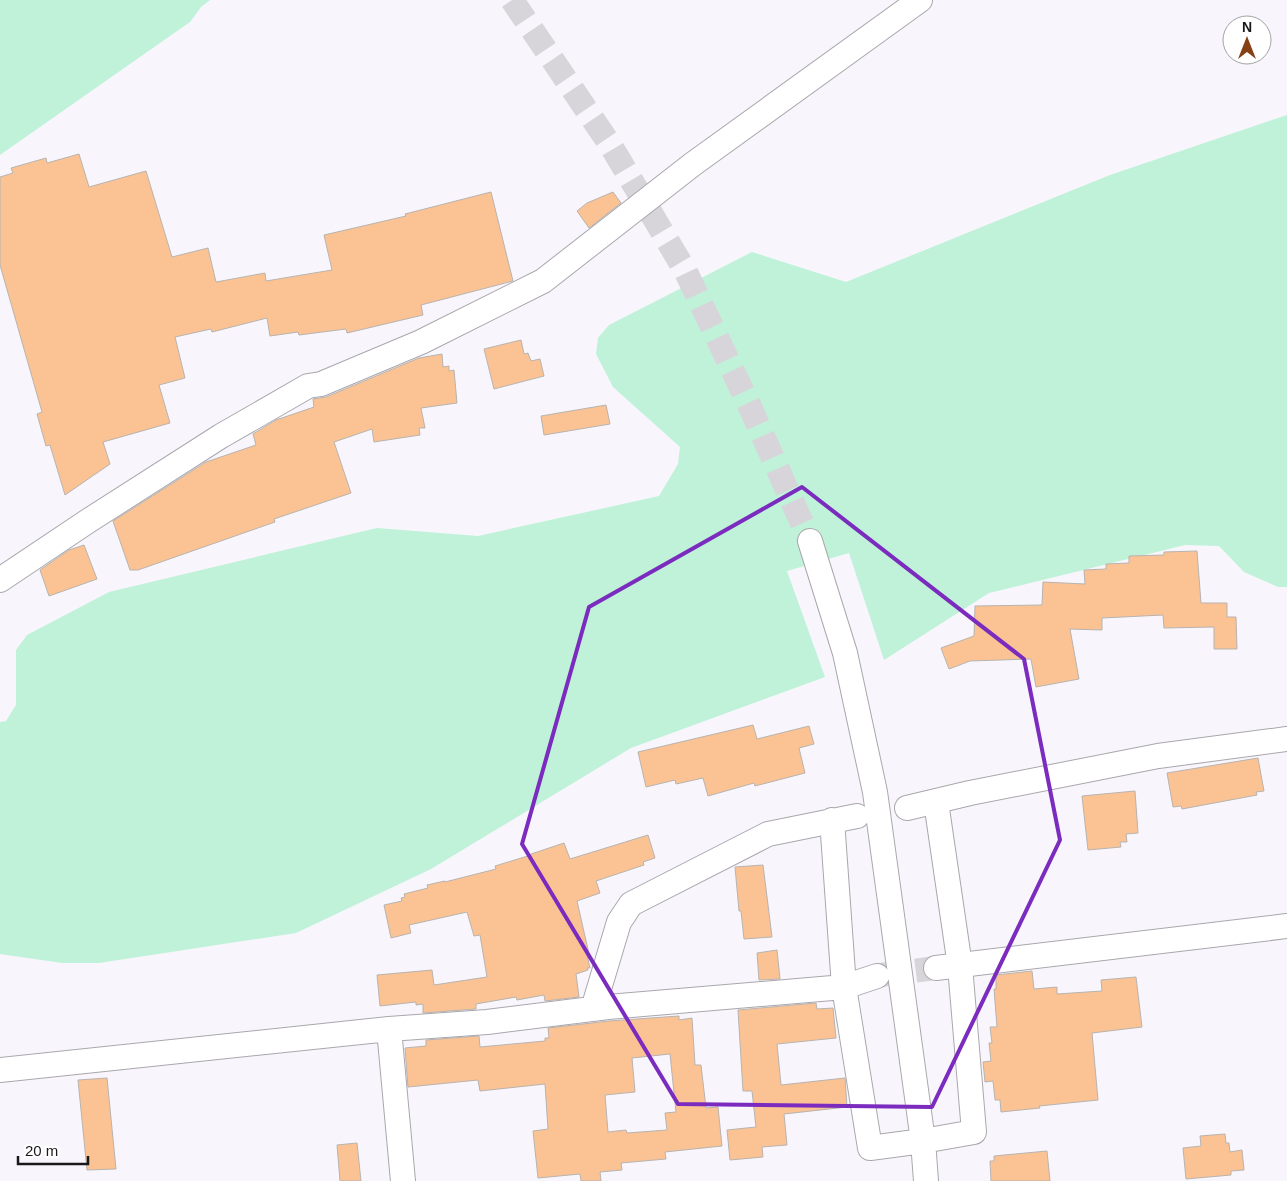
<svg xmlns="http://www.w3.org/2000/svg" width="1287" height="1181" font-family="Arial,sans-serif">
<style>
.green{fill:#bff2d8}
.building{fill:#fbc394;stroke:#b8b3af;fill-rule:evenodd}
.lines{fill:none;stroke-linecap:round;stroke-linejoin:round}
.minor-tunnel{stroke:#d7d5da;stroke-width:24;stroke-dasharray:24 12;stroke-linecap:butt}
.minor-casing{stroke:#a9a7ac;stroke-width:26}
.minor{stroke:#fff;stroke-width:24}
.marked{fill:none;stroke:#7b2cbf;stroke-width:4;stroke-linejoin:round}
</style>
<rect width="100%" height="100%" fill="#f8f6fc"/>
<path class="green" d="M0,0H210L201,7L190,22L0,155Z
M1287,115V587H1278L1244,572L1219,546L1185,545L989,593L884,660L849,553L787,571L825,677L631,748L431,869L296,933L99,963H62L0,954V722L6,721L16,705V650L27,635L109,592L377,528L478,536L659,496L678,464L680,447L613,387L596,354L598,338L609,325L752,252L846,282L1110,175Z"/>
<path class="building" d="M79,154L89,187L146,171L172,257L208,248L216,282L265,273L266,281L332,270L324,235L406,216L405,214L491,192L513,281L421,305L423,315L347,333L346,329L299,335L298,332L270,336L267,318L212,332L211,329L175,337L185,378L159,385L170,423L103,442L110,464L65,495L50,445L46,446L37,414L42,412L0,265V177L13,173L11,168L46,158L47,163Z
M613,192L621,203L589,228L577,211L587,203Z
M521,340L524,354L528,353L531,361L540,359L544,376L494,389L484,349Z
M442,354L443,367L449,366V371L454,370L457,403L421,408L425,428H419L420,435L374,442L372,429L334,442L351,493L274,519L275,522L138,570H130L113,521L206,462L256,445L253,434L276,420L314,407L313,399L326,397L419,358Z
M606,405L610,424L544,435L541,416Z
M84,545L97,579L49,596L40,570L69,550Z
M1197,551L1201,603H1227V617H1236L1237,649H1214V627L1164,628L1163,615L1102,618V630L1070,629L1079,679L1036,687L1031,659L970,661L949,669L941,648L974,636L975,606L1042,605L1043,582L1085,584L1084,570L1106,569V564L1129,563V556L1164,555V552Z
M753,725L757,739L809,726L814,744L799,748L805,773L755,786L754,783L708,796L703,778L676,784L675,780L646,787L638,752Z
M1258,758L1264,791L1256,792L1257,795L1182,809L1181,806L1173,807L1167,773Z
M1135,791L1138,833L1126,834L1127,842H1120L1121,847L1088,850L1082,796Z
M648,835L655,858L643,862L644,865L596,881L600,893L577,901L589,954L587,955L590,968H587L588,970L576,974L579,997L545,1001L544,995L517,1000L516,997L476,1004V1009L423,1013V1004L416,1005V1002L380,1006L377,975L432,970L434,985L487,977L480,935L474,936L467,912L409,925L411,933L391,938L384,905L402,901L401,898L405,897L404,894L428,888L427,885L445,881V882L496,869L495,866L531,855V854L564,843L570,859Z
M763,865L772,937L744,939L741,911H739L735,867Z
M777,950L780,979L759,980L757,953Z
M1032,971L1034,989L1057,987V994L1102,991L1101,980L1136,977L1142,1027L1092,1033L1098,1100L1039,1106L1040,1108L1001,1112L1000,1100H995L993,1081L985,1082L983,1062L991,1061L989,1043H992L990,1027H997L994,989H996V975Z
M816,1003L817,1009L833,1008L836,1038L777,1044L781,1085L845,1078L847,1107L784,1114L787,1145L762,1147L763,1157L730,1160L727,1130L756,1127L752,1091H743L738,1010Z
M679,1016V1020L692,1018L695,1065H701L706,1108L718,1107L722,1146L665,1152L666,1159L621,1163L622,1170L600,1172L601,1181H581L580,1174L538,1178L533,1131L548,1129L545,1084L480,1091L478,1080L408,1087L405,1048L426,1046V1040L479,1036L480,1047L545,1041V1038H549L548,1028L609,1021ZM670,1054L676,1112L665,1113L667,1130L627,1133L626,1130L608,1132L605,1095L635,1092L632,1058Z
M107,1078L116,1169L87,1170L78,1080Z
M1225,1134L1226,1143H1229L1230,1152L1242,1150L1244,1170L1231,1171V1175L1186,1179L1183,1148L1201,1146L1200,1136Z
M357,1143L361,1181H340L337,1145Z
M1047,1151L1050,1181H991L990,1161H994V1156Z"/>
<g class="lines">
<path class="minor-tunnel" d="M512,0L611,146L686,272L750,407L810,541
M880,975L936,968"/>
<g class="minor-casing">
<path id="minor" d="M810,541L845,653L875,792L923,1141L926,1181
M0,580L88,521L221,436L308,386L321,384L421,342L543,281L693,164L920,0
M907,808L970,793L1158,756L1287,739
M832,820L844,987L870,1148L923,1141L974,1132L960,966L936,802
M936,968L1287,926
M593,1009L619,922L631,904L768,834L857,816
M389,1029L403,1181
M0,1070L389,1029L487,1022L608,1007L844,987L877,976"/>
</g>
<use href="#minor" class="minor"/>
</g>
<path class="marked" d="M802,487L1024,659L1060,840L932,1107L678,1104L522,844L589,607Z"/>
<g transform="translate(1247 40)"><circle r="24" fill="#ffffff" stroke="#a3a3a4"/>
<path d="M0-4L9 19L0 12L-9 19Z" fill="#854114"/>
<text y="-8" font-size="14" font-weight="bold" text-anchor="middle" fill="#19191b">N</text>
</g>
<path d="M18 1156v8h70v-8" fill="none" stroke="#19191b" stroke-width="2.5"/>
<text x="25" y="1156" font-size="15" fill="#19191b" stroke="#ffffff" stroke-width="4" paint-order="stroke">20 m</text>
</svg>
